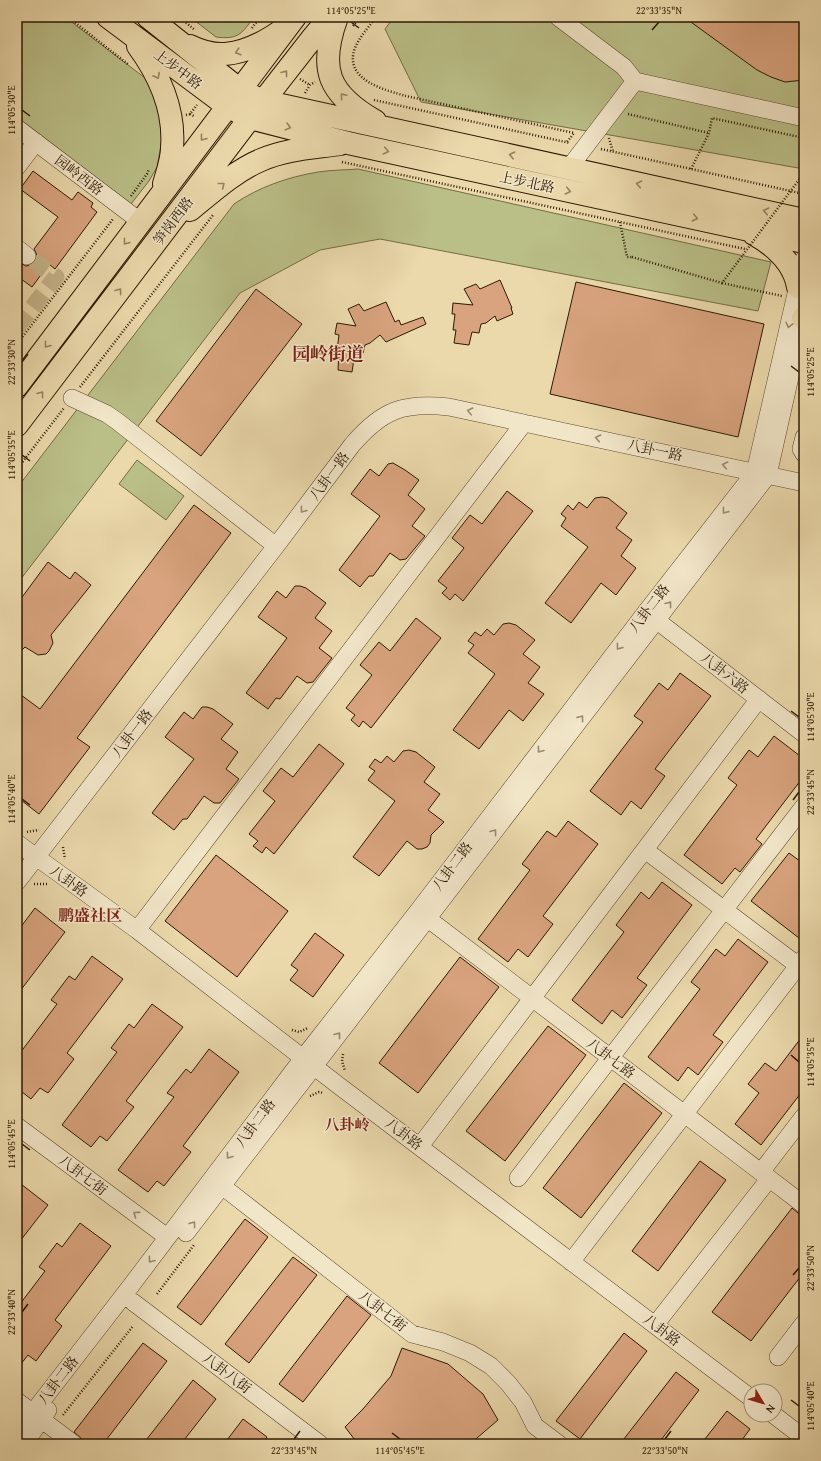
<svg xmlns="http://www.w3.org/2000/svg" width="821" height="1461" font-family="'Gentium Book Plus','Noto Serif SC',serif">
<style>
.green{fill:#babe87;stroke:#746c44}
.building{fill:#d8a37e;stroke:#2d1902}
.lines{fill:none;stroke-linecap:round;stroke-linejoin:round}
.minor-tunnel{stroke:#c5b38a;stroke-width:17;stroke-dasharray:17 8;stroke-linecap:butt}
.minor-casing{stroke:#5c492c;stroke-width:18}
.major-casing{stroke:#2d1902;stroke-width:24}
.path{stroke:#2d1902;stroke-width:2.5;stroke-dasharray:1 2;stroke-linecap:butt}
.minor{stroke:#f2e6c9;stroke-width:17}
.major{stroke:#ebd9ac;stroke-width:22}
.path-bridge{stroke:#2d1902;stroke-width:2.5;stroke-dasharray:1 2;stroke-linecap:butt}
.oneway{stroke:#968360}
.oneway2{stroke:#998a6f}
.ticks{fill:none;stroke:#2d1902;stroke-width:1.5}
.labels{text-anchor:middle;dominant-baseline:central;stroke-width:3;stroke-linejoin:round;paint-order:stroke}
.street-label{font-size:14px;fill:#2d1902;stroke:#f2e6c9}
.neighbourhood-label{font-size:15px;font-weight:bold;fill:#7a1f14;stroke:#f2e6c9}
.quarter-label{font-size:16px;font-weight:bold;fill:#7a1f14;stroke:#f2e6c9}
.district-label{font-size:18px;font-weight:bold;fill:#7a1f14;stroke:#f2e6c9}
.neatline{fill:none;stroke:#2d1902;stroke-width:1.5}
.ticks-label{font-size:10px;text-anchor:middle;fill:#2d1902}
</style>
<rect width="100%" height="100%" fill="#ebd9ac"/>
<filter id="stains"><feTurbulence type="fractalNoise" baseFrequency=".005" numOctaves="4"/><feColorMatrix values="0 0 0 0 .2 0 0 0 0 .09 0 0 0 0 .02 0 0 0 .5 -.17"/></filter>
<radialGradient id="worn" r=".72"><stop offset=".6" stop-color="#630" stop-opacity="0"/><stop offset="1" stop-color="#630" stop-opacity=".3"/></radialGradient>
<path class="green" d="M17,17H65L149,81L160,111L162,139L157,167L149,181L131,204L17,117Z
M190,17H254C242,33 239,40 216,37Z
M394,17H804V169L421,102L385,29Z
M358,169L771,262L758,311L380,239L320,250L240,293L17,584V488L234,204C259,187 288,177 318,172C331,170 345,170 358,169Z
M137,460L184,496L166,520L119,484Z"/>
<path class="building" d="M684,17H804V80L785,82L771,77L757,70Z
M33,171L72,200L78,192L93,203L91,207L97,212L55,269L49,264L32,287L17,276V261L26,266L31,265L35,263L37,257L36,253L34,249L58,217L20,189Z
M500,280L512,308H511L513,314L497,321L495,316L486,323L481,324L479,333L472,332L469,345L454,343L456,330H453L455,314H452L453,303L473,305L464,289L476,284L480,289Z
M576,282L764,324L738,437L550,394Z
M256,289L302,324L201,456L156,421Z
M386,302L395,322L399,320L401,325L423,317L426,324L386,342L380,335L370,343L365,345L363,353L355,352L352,372L338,370L339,350H337L339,335L335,334L337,323L356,326L348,309L359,304L364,311Z
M393,463L405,470L419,480L408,495L425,509L412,526L425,536L406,559L400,560L390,553L373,576H369L360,587L339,570L380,516L351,494L370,469L379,476L388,464Z
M507,491L533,511L463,601L455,594L450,600L442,593L447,588L438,581L464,548L452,538L470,515L482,524Z
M602,497L608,498L627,513L616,528L632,540L621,556L636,568L616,595L601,583L571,623L545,603L588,547L561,526L566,518L561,514L568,505L573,510L579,502L587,508L595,498Z
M194,505L231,533L77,738L90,747L39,814L17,797V692L40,709Z
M48,562L70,579L75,572L91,585L51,635L53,643L49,651L46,654L38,655L25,647L17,655V604Z
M295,586H300L306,588L326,603L315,618L332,631L319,648L332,658L313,682L307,683L297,676L280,699L276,698L268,709L246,693L287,638L258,617L277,591L286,598Z
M416,618L441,638L371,728L363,721L359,727L351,720L355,715L346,708L372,675L360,665L379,642L390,651Z
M509,623L516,625L535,640L523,654L540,667L528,683L544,694L523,721L509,710L479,749L453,730L495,674L468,653L474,645L468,641L475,632L481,636L487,629L494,635L503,624Z
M680,673L711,696L655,769L665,776L641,809L631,801L621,815L590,791L643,722L634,716L659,683L668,690Z
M202,707H207L213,709L233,724L221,739L238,752L226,769L239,779L220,803H214L204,796L187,819H183L174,830L152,813L194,759L165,737L184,712L193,719Z
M774,736L804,759V776L756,839L762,844L740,872L735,868L722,884L684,855L737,785L728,778L749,750L758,757Z
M319,744L344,764L274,854L266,847L262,853L253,846L258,841L249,834L275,801L263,791L281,768L293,777Z
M409,750L416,752L435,767L424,782L440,794L428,810L444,822L431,835L430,843L427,847L422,849H417L407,841L379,876L353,857L395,801L368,780L375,771L369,767L375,759L381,763L387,756L394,762L403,751Z
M568,821L598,844L543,916L553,924L528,957L518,949L508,962L478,939L530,870L522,864L547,831L556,837Z
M789,853L804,864V932L799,938L751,901Z
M216,855L288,911L237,977L165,921Z
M662,882L692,905L637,978L647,985L622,1018L612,1010L602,1024L572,1000L624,932L616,925L641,892L649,899Z
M35,908L65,932L17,995V932Z
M315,933L344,955L313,997L290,980L298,970L291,965Z
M738,939L768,962L713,1035L723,1042L698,1075L688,1067L678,1081L648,1057L700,989L691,982L716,949L725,956Z
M92,956L123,979L67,1053L74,1059L48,1093L40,1088L31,1099L17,1088V1057L57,1004L51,1000L69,976L75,980Z
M460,957L499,987L418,1093L379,1063Z
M152,1004L183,1027L126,1101L134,1107L107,1141L100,1136L91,1147L62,1125L117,1052L111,1048L129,1024L134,1028Z
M548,1026L586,1055L505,1161L466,1131Z
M804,1034V1089L761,1145L735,1124L759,1093L748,1084L765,1063L776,1071Z
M209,1049L239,1072L183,1146L191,1152L164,1186L157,1181L148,1192L118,1170L174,1097L167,1093L186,1069L191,1073Z
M624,1083L662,1113L581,1218L543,1188Z
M700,1161L726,1180L658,1271L632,1251Z
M17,1181L48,1205L17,1245Z
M792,1208L798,1213L804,1215V1272L751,1341L712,1312Z
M245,1219L268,1237L201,1325L177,1307Z
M80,1223L111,1246L55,1320L62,1326L36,1361L28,1355L17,1369V1308L45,1271L39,1267L57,1243L62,1247Z
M293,1257L317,1275L249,1363L225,1344Z
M347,1296L371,1315L303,1402L279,1384Z
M624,1333L647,1351L580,1439L556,1421Z
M143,1343L167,1361L103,1444H84L83,1440L74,1432Z
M402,1348L448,1364L483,1394L498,1420L470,1444H358L345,1427L363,1409L391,1376Z
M676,1372L699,1390L658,1444H620Z
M193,1380L216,1399L181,1444H143Z
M727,1411L750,1429L739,1444H701Z
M243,1419L267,1437L262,1444H224Z"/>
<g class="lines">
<path class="minor-tunnel" d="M17,327L56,277L27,256"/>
<g class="minor-casing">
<path id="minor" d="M558,17L624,67L635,81L804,118
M17,128L141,222
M17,167L36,142
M569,168L635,81
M17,248L27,256
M72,398L107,414L117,421L276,546
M804,437L801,449L804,454
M647,613L804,734
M17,843L137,930L338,1085L751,1398
M645,850L804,970
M17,882L276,546L352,445C382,410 403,402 449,407L804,483
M419,912L804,1205
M137,930L524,423
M17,1126L167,1237
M420,1146L759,699
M761,1172L804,1116
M518,1178L804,806
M222,1186L412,1334L443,1342L470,1353L491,1366L508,1383L523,1402L535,1426L559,1444
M186,1233L768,475L804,315
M571,1262L804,958
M133,1302L320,1444
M655,1325L769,1179
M778,1357L804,1323
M17,1401L74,1444
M774,1415L804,1438
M17,1433L130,1287L303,1058L418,911L646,612L755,472L804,259
M24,1444L48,1410"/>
</g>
<g class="major-casing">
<path id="major" d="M108,17L227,106L250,118L348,143L804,242
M148,17L240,90L263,101L804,220
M337,17C318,69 328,94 375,121
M138,46C160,76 175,111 172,148C172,160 167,173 164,184
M190,46C216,59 238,55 263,42C268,39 274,36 279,32
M190,210C212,192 235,171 261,160C286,149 313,148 340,144
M754,234C775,246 794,263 798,287
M803,318L804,317
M17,386L295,17
M17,425L250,118L314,36L330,17"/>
</g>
<path class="path" d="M68,17L129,65
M179,17L195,30
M376,17C369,27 360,36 355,48C343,80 385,90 406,96L574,133L567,142
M353,26L360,17
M252,28L260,17
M300,79L310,85
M305,93L310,85L315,82
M374,100L570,143
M190,114L194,116
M628,114L709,133
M186,115L190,114L197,105
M609,138L613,152
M601,149L804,194
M342,162L745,249
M691,169L709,133L712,118L804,138
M131,196L147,174L149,169
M620,222L627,257H632
M722,283L782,296
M17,344L113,219
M80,387L213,215
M17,469L64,408
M27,832L39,830
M63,847L65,859
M34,884H47
M292,1030L299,1032L308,1028
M343,1054L342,1061L345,1071
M310,1096L319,1092L324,1093
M157,1294L194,1245
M63,1415L133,1326
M753,1415L760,1421"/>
<use href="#minor" class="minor"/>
<use href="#major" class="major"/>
<path class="path-bridge" d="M632,257L722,283L804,173"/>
</g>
<defs><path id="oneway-chevron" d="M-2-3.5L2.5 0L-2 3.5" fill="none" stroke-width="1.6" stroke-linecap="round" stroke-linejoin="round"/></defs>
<g class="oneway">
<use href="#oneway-chevron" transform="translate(238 52) rotate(163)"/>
<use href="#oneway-chevron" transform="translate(285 73) rotate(-52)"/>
<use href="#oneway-chevron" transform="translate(157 76) rotate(63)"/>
<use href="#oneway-chevron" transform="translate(343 96) rotate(-131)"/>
<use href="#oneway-chevron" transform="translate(288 127) rotate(15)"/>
<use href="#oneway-chevron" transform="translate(203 138) rotate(127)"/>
<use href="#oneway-chevron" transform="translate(386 151) rotate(12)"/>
<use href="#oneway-chevron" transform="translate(512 155) rotate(-167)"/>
<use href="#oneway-chevron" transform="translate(639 184) rotate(-168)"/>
<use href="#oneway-chevron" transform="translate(222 185) rotate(-38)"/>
<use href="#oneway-chevron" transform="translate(568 191) rotate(12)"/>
<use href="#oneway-chevron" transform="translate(766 211) rotate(-168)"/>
<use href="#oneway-chevron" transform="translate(695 218) rotate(12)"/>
<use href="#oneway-chevron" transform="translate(126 242) rotate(127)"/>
<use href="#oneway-chevron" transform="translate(119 291) rotate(-53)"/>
<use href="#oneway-chevron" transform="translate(47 345) rotate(127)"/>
<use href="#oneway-chevron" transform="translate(41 394) rotate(-53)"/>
</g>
<g class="oneway2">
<use href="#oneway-chevron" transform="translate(789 325) rotate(103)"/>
<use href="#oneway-chevron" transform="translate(470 411) rotate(-168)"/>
<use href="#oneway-chevron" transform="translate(598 438) rotate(-168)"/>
<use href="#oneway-chevron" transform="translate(725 465) rotate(-168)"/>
<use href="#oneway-chevron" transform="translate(303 510) rotate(127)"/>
<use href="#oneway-chevron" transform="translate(725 511) rotate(128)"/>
<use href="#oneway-chevron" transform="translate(669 604) rotate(-52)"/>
<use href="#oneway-chevron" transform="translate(619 647) rotate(127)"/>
<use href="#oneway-chevron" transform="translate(581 718) rotate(-53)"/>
<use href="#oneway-chevron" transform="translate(540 750) rotate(127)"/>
<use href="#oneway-chevron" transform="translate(494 832) rotate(-53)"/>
<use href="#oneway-chevron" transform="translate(338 1035) rotate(-52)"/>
<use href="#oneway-chevron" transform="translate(229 1156) rotate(127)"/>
<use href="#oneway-chevron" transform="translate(136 1214) rotate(-143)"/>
<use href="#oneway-chevron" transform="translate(193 1224) rotate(-53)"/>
<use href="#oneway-chevron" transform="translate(151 1260) rotate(127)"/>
</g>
<path class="ticks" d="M351,22L359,28M652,30L659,22M22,110L30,116M22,362L28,354M791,366L799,372M22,455L30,461M791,711L799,717M22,799L30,805M793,800L799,792M791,1055L799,1062M22,1144L30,1150M793,1275L799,1268M22,1312L28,1304M791,1400L799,1406M392,1433L400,1439M294,1439L300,1431M665,1439L671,1431"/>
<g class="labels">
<g class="street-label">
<text transform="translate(178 69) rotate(37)">上步中路</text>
<text transform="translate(79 175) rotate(37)">园岭西路</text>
<text transform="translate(527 182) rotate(12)">上步北路</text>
<text transform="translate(173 221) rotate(-53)">笋岗西路</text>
<text transform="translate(655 450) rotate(12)">八卦一路</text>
<text transform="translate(329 476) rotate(-53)">八卦一路</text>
<text transform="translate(649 608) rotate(-52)">八卦二路</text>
<text transform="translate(725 673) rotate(38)">八卦六路</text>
<text transform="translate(132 733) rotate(-52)">八卦一路</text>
<text transform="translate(452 866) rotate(-53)">八卦二路</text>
<text transform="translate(69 881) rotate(36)">八卦路</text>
<text transform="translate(611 1058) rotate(37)">八卦七路</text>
<text transform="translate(255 1123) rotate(-53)">八卦二路</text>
<text transform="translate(404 1134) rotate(37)">八卦路</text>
<text transform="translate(83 1175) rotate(37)">八卦七街</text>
<text transform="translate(383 1311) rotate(38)">八卦七街</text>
<text transform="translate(662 1330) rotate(37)">八卦路</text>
<text transform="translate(227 1373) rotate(37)">八卦八街</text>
<text transform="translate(58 1380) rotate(-52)">八卦二路</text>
</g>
<g class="neighbourhood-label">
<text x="347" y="1124">八卦岭</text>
</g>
<g class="quarter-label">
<text x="90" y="915">鹏盛社区</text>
</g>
<g class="district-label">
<text x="328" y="353">园岭街道</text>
</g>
</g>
<rect width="821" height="1461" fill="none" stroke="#ebd9ac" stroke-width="44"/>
<g transform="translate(763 1403) rotate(128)"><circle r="19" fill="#f2e6c9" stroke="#a39479"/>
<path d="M0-3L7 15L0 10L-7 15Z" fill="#8f2418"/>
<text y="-6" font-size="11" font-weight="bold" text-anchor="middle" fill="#2d1902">N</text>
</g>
<rect x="22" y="22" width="777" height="1417" class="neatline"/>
<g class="ticks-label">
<text x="351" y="14">114°05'25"E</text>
<text x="659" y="14">22°33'35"N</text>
<text transform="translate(11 110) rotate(-90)" y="4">114°05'30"E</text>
<text transform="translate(11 362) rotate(-90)" y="4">22°33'30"N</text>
<text transform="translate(810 372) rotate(-90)" y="4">114°05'25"E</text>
<text transform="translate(11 455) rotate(-90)" y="4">114°05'35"E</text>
<text transform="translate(810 717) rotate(-90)" y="4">114°05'30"E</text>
<text transform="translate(810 792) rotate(-90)" y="4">22°33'45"N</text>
<text transform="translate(11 799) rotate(-90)" y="4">114°05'40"E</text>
<text transform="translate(810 1062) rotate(-90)" y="4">114°05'35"E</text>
<text transform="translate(11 1144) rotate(-90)" y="4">114°05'45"E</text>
<text transform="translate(810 1268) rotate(-90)" y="4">22°33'50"N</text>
<text transform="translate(11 1312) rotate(-90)" y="4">22°33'40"N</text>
<text transform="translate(810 1406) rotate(-90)" y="4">114°05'40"E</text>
<text x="294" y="1454">22°33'45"N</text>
<text x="400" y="1454">114°05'45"E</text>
<text x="665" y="1454">22°33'50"N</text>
</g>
<rect width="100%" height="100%" filter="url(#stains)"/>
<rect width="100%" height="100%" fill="url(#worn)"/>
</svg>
